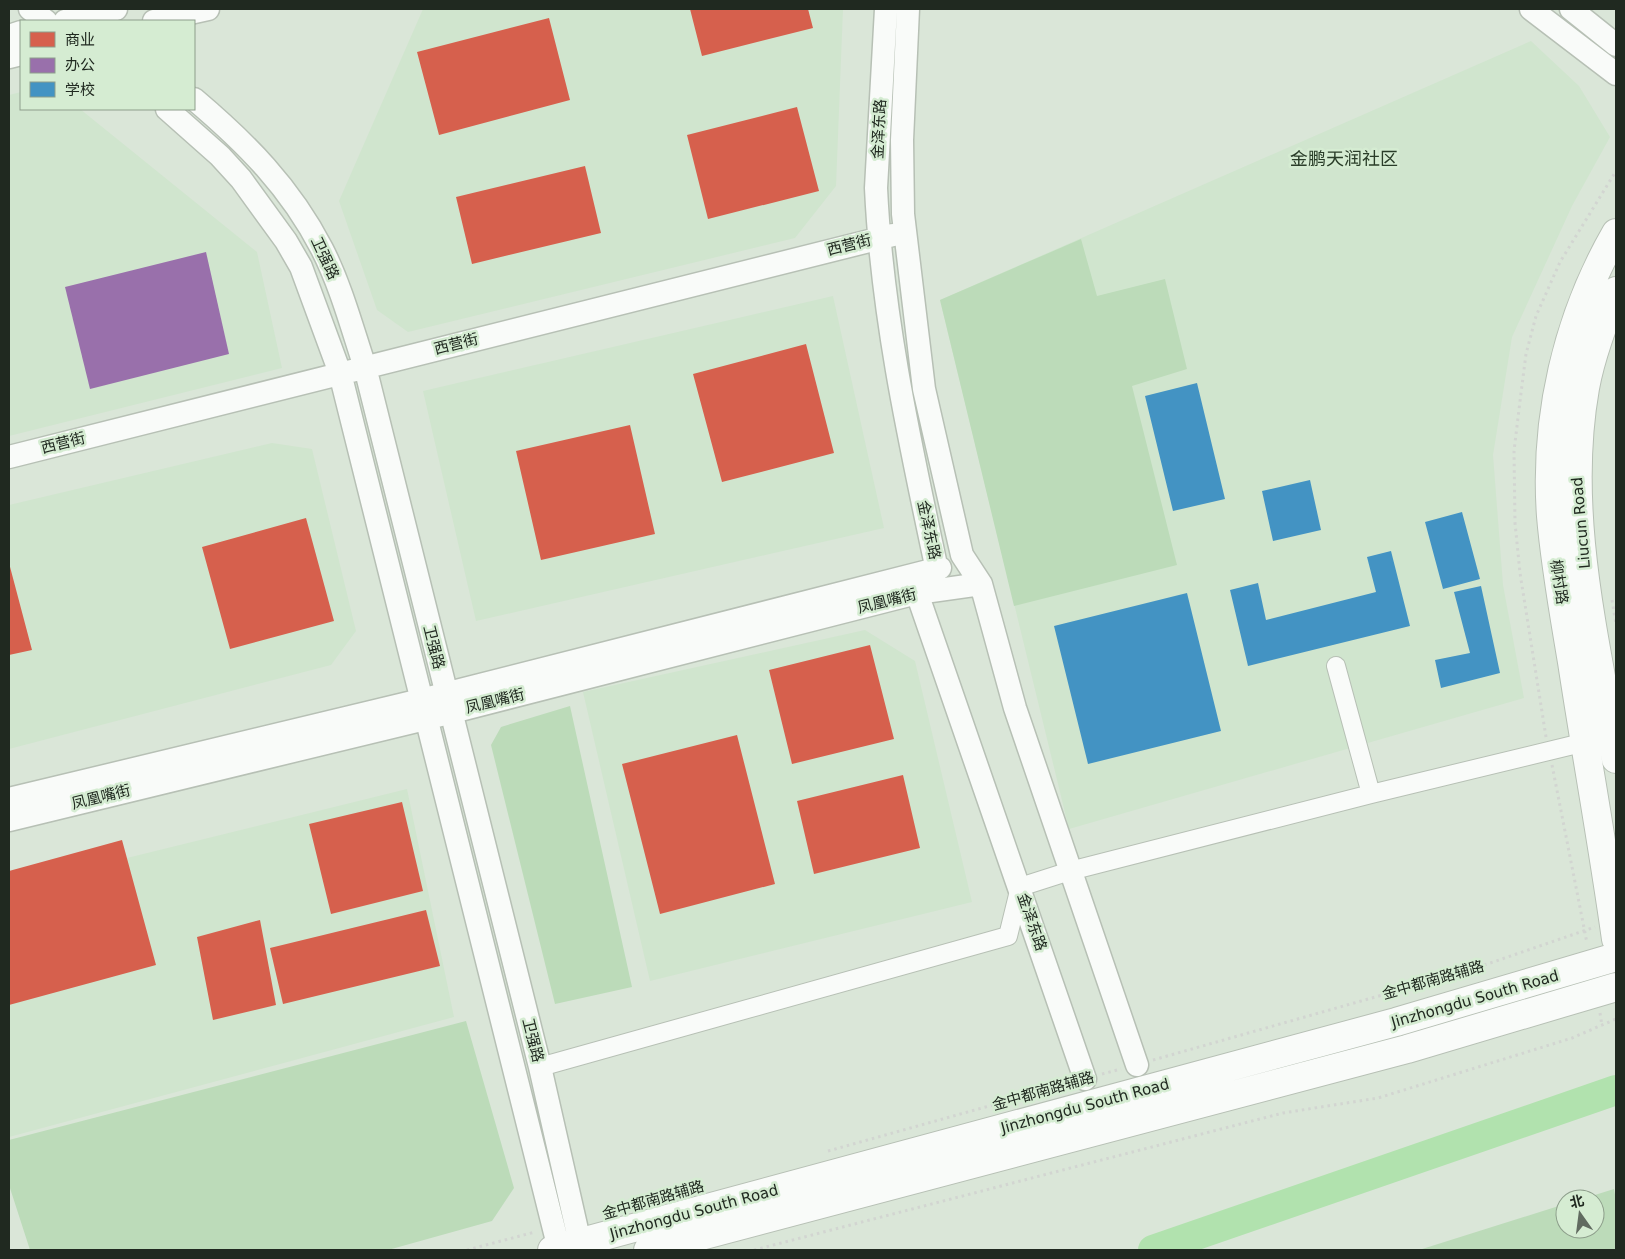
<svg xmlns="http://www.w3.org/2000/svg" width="1625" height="1259" font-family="'DejaVu Sans','Noto Sans SC',sans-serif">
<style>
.built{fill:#d0e5ce}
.green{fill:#bcdbb9}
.shops{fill:#d6604d}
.offices{fill:#9970ab}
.schools{fill:#4393c3}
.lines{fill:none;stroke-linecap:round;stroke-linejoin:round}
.river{stroke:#b1e2ae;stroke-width:30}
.minor-casing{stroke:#b7c0b5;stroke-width:20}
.tertiary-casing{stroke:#b7c0b5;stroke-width:25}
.primary-casing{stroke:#b7c0b5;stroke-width:30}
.path{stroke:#d2d5d1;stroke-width:3;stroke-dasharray:2.5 4;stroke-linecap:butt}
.minor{stroke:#f9fbf9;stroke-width:18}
.tertiary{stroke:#f9fbf9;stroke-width:22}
.primary{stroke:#f9fbf9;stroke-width:28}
.labels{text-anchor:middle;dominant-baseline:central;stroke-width:5;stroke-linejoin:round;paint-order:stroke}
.street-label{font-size:15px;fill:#202920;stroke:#d5ecd2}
.quarter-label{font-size:18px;fill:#2a3d29;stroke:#d5ecd2}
</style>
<rect width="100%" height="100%" fill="#dae6d8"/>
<path class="built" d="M423,9H843L836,186L795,238L408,332L377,310L339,201Z
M1531,41L1579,86L1610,137L1572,206L1512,337L1493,455L1503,585L1524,698L1069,829L940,300Z
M21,92V109H80L257,252L282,368L9,436V95Z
M833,296L884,528L476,621L423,391Z
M272,443L312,449L356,631L331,665L9,749V505Z
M865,630L915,661L972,902L650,981L583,692Z
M407,789L454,1017L9,1137V887Z"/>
<path class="green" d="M1081,239L1097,296L1165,279L1187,369L1132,386L1177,565L1014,606L940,300Z
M570,706L632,987L555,1004L491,745L501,727Z
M466,1021L514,1188L492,1221L388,1250H30L9,1185V1140Z
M1614,1189L1616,1200V1250H1419L1565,1204V1229H1595V1199H1582Z"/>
<path class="shops" d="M690,9H808L813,28L702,56Z
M549,18L570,100L439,135L417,52Z
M797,107L819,191L708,219L687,135Z
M585,166L601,233L472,264L456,197Z
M806,344L834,453L722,482L693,374Z
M630,425L655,534L541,560L516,451Z
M306,518L334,621L230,649L202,547Z
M9,563L32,650L9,655Z
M870,645L894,739L792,764L769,670Z
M737,735L775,884L660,914L622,764Z
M903,775L920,848L814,874L797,801Z
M402,802L423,891L331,914L309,824Z
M122,840L156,965L9,1005V871Z
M426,910L440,966L283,1004L270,948Z
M260,920L276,1005L213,1020L197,937Z"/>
<path class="offices" d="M206,252L229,354L90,389L65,287Z"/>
<path class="schools" d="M1197,383L1225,499L1173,511L1145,396Z
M1310,480L1321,530L1273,541L1262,491Z
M1462,512L1480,579L1443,589L1425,522Z
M1391,551L1410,626L1248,666L1230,590L1258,583L1266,620L1376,592L1367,557Z
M1481,586L1500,673L1441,688L1435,660L1470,653L1454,592Z
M1187,593L1221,731L1088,764L1054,626Z"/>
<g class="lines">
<path class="river" d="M1153,1250L1616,1090"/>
<g class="minor-casing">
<path id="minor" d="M1336,666L1371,794
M540,1067L1008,936L1020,887L1070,871L1371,794L1594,740"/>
</g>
<g class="tertiary-casing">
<path id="tertiary" d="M30,9L46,21
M886,9L876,188C882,317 910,443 937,570L917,593L1085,1079
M908,9L902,140L903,214L924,389L962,555L981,584L1015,708L1137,1065
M1531,9L1616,74
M1571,9L1616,45
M65,21L116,9
M154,21L208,9
M9,36L21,32
M9,57L21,54
M194,99C246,143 290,187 322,249C341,286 352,328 365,367L540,1067L580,1243
M167,109L220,156L241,179L286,241L301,267L340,373L559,1249
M9,457L893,235
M9,799L421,700L940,568
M9,820L425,719L917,593L981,584"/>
</g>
<g class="primary-casing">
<path id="primary" d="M1616,233C1567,318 1544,418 1551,516C1555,565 1564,614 1572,662C1586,754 1603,846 1616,939
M1616,291C1604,322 1591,355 1585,388C1563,512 1595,637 1616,759
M552,1250L1396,1022L1616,957
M648,1250L1407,1049L1616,987"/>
</g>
<path class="path" d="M1612,600L1616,624
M1546,737L1520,573L1515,523L1514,451L1521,393L1526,354L1536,316L1560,262L1616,171
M1552,765L1587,943
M1600,1013L1602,1026
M1153,1060L1467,971L1595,927
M1102,1074L1121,1069
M828,1151L1068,1084
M467,1250L535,1232
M754,1250L1283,1113L1378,1098L1572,1038L1616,1019"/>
<use href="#minor" class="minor"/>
<use href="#tertiary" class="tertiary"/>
<use href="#primary" class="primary"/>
</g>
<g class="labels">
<g class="street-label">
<text transform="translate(879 129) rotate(-87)">金泽东路</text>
<text transform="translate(849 245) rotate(-14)">西营街</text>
<text transform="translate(325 258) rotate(65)">卫强路</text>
<text transform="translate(456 344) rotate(-14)">西营街</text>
<text transform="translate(63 443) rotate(-14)">西营街</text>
<text transform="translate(1581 523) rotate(-95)">Liucun Road</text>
<text transform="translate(929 530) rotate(78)">金泽东路</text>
<text transform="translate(1559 582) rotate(81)">柳村路</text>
<text transform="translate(887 601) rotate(-14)">凤凰嘴街</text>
<text transform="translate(434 647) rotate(76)">卫强路</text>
<text transform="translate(495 701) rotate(-14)">凤凰嘴街</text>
<text transform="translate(101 797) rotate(-14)">凤凰嘴街</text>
<text transform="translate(1032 922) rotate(71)">金泽东路</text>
<text transform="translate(1433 980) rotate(-16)">金中都南路辅路</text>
<text transform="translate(1475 999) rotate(-16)">Jinzhongdu South Road</text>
<text transform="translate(533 1040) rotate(76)">卫强路</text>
<text transform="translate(1043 1091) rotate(-16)">金中都南路辅路</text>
<text transform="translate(1085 1106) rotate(-15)">Jinzhongdu South Road</text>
<text transform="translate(653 1200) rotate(-16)">金中都南路辅路</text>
<text transform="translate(694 1212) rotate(-15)">Jinzhongdu South Road</text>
</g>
<g class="quarter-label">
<text x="1344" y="158">金鹏天润社区</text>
</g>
</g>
<rect width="1625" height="1259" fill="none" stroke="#202920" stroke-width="20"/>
<rect x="20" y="20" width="175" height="90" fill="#d5ecd2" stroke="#8d9e8b"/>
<rect x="30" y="32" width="25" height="15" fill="#d6604d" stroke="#8d9e8b"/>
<text x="65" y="45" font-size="15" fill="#202920">商业</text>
<rect x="30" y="58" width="25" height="15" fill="#9970ab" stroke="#8d9e8b"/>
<text x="65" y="70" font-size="15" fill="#202920">办公</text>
<rect x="30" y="82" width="25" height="15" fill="#4393c3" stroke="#8d9e8b"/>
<text x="65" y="95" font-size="15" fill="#202920">学校</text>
<g transform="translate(1580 1214) rotate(346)"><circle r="24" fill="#d5ecd2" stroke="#8d9e8b"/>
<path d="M0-4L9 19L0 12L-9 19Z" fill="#616b60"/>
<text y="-8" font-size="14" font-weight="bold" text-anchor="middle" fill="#202920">北</text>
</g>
</svg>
